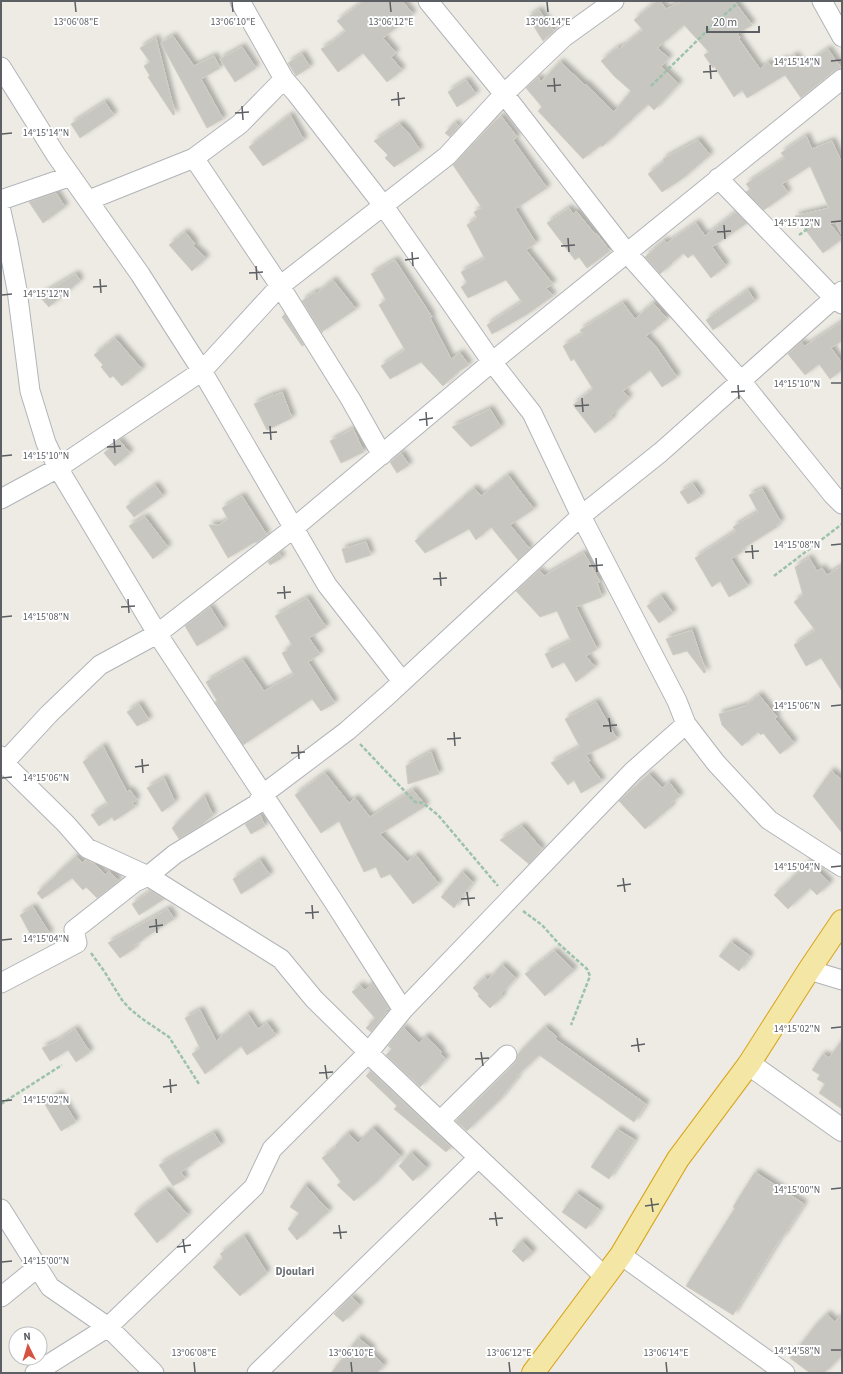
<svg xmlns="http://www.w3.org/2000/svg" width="843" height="1374" font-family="'Source Sans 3',sans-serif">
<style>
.building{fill:#c8c6c1;stroke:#d1cdc3;filter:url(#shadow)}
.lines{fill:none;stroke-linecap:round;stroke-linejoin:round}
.minor-casing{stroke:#b1b4b8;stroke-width:21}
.tertiary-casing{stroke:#b1b4b8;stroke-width:24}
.trunk-casing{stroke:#d8a419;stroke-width:24}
.path{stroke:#9dc2aa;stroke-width:2.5;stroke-dasharray:4 2;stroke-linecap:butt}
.minor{stroke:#fff;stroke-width:19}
.tertiary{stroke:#fff;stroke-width:22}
.trunk{stroke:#f4e6a4;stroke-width:22}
.ticks{fill:none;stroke:#5c5f63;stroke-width:1.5}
.labels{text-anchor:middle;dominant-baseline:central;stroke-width:4;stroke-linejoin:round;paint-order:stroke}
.neighbourhood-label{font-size:11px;font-weight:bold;fill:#6d7175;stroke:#fff}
.ticks-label{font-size:10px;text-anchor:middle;fill:#5c5f63;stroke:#fff;stroke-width:4;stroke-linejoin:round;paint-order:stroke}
</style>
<defs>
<filter id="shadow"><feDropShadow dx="3.5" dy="-3.5" stdDeviation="2" flood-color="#0004"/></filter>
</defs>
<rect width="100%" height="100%" fill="#edebe4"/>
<path class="building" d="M364,1H402L413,14L383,38L396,53L391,57L402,70L387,82L363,53L338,72L321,49L330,44L346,31L337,21Z
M657,1H660L666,9L684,1H734L752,25L737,34L740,37L739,39L760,69L768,62L772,67L784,59L786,62L795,55L803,66L828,49L841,68L835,70L801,98L785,75L747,98L742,90L734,97L714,66L713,68L704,55L709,52L684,25L657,48L669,58L661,67L679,84L654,110L648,104L602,147L601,145L583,159L538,111L542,107L526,88L538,77L541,82L560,62L585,85L586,84L614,112L631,91L614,76L601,61L618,47L619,49L643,30L634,20Z
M539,10L554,31L543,41L528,17Z
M173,36L194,66L214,56L220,68L201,79L223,119L207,128L161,43Z
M156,38L175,114L173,115L148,77L150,76L144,66L150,62L140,48Z
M242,47L256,68L235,82L220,59Z
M302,54L310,67L296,76L288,63Z
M466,80L476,94L457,107L448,92Z
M105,102L114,115L80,138L71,124Z
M290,115L304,140L263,166L249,147Z
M501,116L517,137L513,140L547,188L515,209L536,243L526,250L553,284L546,288L553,296L526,315L492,334L487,325L522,302L506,280L468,298L461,287L467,283L461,272L485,259L467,225L477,218L474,212L482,208L453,165L492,124Z
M455,123L459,126L450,137L445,133Z
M400,124L408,132L420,150L394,167L385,158L388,155L374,141Z
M806,136L812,149L832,141L842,163V235L836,222L830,224L842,239L823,253L795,216L829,208L810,166L782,184L788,193L764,210L746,192L750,189L746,184L785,158L781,153Z
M698,140L710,155L682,179L662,192L648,174L664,162L663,159Z
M56,193L65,207L43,223L29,202Z
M569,208L573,214L576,211L595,234L596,233L610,251L587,268L579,257L575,260L547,223Z
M736,212L747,223L712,247L726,266L711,278L693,254L688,258L683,253L660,274L645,257L664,240L667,243L696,223L705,236Z
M185,232L195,244L193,246L206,258L192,271L169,245Z
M395,260L432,317L430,318L451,359L460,353L469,365L459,371L443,386L421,362L390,379L381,366L405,350L379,305L386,300L371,274Z
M76,274L80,281L49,307L39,296Z
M333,280L356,309L323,331L322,333L302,301L315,292L316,294Z
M748,290L755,301L713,330L706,320Z
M623,303L635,319L653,303L667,319L646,336L657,348L677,377L662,387L650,370L623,391L629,398L611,416L613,418L595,433L573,405L593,389L574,359L571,361L563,346L583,334L580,330Z
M285,314L304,345L302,346L282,317Z
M842,322V341L831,348L842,363V370L830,379L819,364L805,375L788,354L801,342L805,346Z
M115,338L142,369L122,386L113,376L110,378L101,367L103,365L94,355Z
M282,392L292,418L267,430L254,404L273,395V396Z
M490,409L501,427L471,447L452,427Z
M353,429L364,452L341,463L330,441Z
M119,440L130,453L115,466L104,453Z
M401,453L409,465L397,473L390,462Z
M508,475L534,509L510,525L530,549L518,560L491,527L476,540L469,529L425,553L415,541L474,488L481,496Z
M693,484L701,496L688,504L680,492Z
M155,485L163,496L134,517L126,507Z
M762,489L781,522L776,525L777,527L742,549L743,551L731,559L748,586L729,597L720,581L712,587L695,558L736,531L733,527L758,512L749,495Z
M242,496L267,535L256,543L255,542L228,558L209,525H219L228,519L222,508Z
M145,517L168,547L153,559L129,526Z
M366,542L371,555L346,563L342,549Z
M279,553L282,558L270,565L268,562Z
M584,553L600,582L597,583L602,597L576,607L597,649L586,656L595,667L576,682L564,662L552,668L545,654L571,641L557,611L540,617L516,591L539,570L544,576Z
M809,558L817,571L822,568L827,575L842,566V691L821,658L806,666L794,645L815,630L794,602L803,595L795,567Z
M661,596L673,613L659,623L647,606Z
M307,598L326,627L309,638L320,654L308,662L335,703L321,711L312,699L243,745L215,702L217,701L206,682L243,660L264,691L294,675L282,653L288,650L287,648L292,645L275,616Z
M210,607L224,629L197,646L185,626Z
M692,630L706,672L704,673L687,651L673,655L666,639Z
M759,695L777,717L775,719L794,743L780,754L763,733L761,735L758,732L742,746L722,725L719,714L745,706Z
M596,702L617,739L586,755L590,761L588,762L602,781L581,793L574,780L568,785L551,763L580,747L565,719Z
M139,704L149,720L137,726L127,712Z
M103,746L127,792L130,790L137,800L132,803L135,807L114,821L112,817L99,826L91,815L108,804L83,762Z
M431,752L439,774L408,784L406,766Z
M831,771L842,780V833L813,796Z
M325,773L349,803L355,798L370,817L413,790L426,806L380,834L407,862L416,855L439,884L413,904L390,874L381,878L376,867L364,872L339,821L321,833L295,795Z
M649,774L662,788L669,782L680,796L670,804L672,806L645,829L619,801Z
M164,778L175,802L162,812L147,788Z
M204,796L213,815L202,825L179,839L172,828Z
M260,815L265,826L251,834L245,824Z
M522,826L542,849L529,864L500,840Z
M76,856L82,863L86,860L94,863L105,875L109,871L119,881L97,898L86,887L83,890L72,878L42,899L37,893Z
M260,860L270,875L241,894L233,879Z
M809,862L830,883L817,895L810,888L788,909L774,895Z
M462,872L473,882L454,908L441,897Z
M151,891L164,899L139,915L132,904Z
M33,907L50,934L35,943L20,915Z
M168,909L174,919L143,939V940L134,945L135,948L120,958L108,943Z
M731,942L750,956L739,971L719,956Z
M554,951L574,970L545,996L525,974Z
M502,965L516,978L501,994L503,996L490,1008L478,996L479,994L473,988L485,977L488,980Z
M372,983L389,1008L385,1010L387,1012L371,1032L366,1028L375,1018L352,992L360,985L365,990Z
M200,1010L216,1041L248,1014L258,1029L267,1023L276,1035L247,1055L241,1046L205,1074L192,1054L200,1048L185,1018Z
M403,1027L419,1043L426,1036L442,1052L440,1054L446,1059L420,1087L386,1055L392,1049L388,1046Z
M545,1027L557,1037L555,1039L646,1104L634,1122L539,1055L516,1077L517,1078L500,1099L467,1131L456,1121L515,1063L517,1058L518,1054Z
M75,1029L90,1052L76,1062L68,1050L50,1061L42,1048L55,1042Z
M842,1040V1109L819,1093L825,1084L817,1079L820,1075L812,1070L823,1054L829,1058Z
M371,1071L451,1147L446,1152L394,1109L397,1106L366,1076Z
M59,1094L76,1122L61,1131L44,1103Z
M373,1128L401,1156L375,1183L354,1201L337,1185L341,1182L322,1158L336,1147L335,1146L348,1133L358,1143Z
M617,1129L635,1140L609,1179L591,1167Z
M214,1133L221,1145L190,1164L191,1165L181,1172L185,1179L173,1186L159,1165Z
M411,1153L427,1168L413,1181L399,1166Z
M755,1172L804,1204L782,1238L781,1237L733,1315L686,1286L735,1208L733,1207Z
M305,1185L329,1211L297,1240L288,1229L299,1213L290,1207Z
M166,1190L188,1215L157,1243L134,1214L141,1208Z
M576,1193L600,1210L586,1229L562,1212Z
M244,1236L267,1273L240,1296L213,1267L223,1258L220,1254Z
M522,1241L533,1252L523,1262L512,1251Z
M351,1297L360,1305L343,1322L334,1314Z
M827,1314L835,1322L842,1314V1355L824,1373H810L790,1358L814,1327Z
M358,1338L372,1349L370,1352L384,1365L377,1373H331Z"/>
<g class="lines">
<g class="minor-casing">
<path id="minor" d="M240,1L284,79L296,93L383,205L492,362L532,413L581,516L677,701L686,724L716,763L769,820L842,867
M428,1L504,94L627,253L741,381L833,495L842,504
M822,1L842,37
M1,67L56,155L140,274L202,371L327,585L402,681
M194,158L240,124L284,79
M718,178L834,298L842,304
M1,200L71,176
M89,200L194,158L280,286L351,400L382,455
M1,211L8,242L17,290L30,391L46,443L58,468L160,638L332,899L403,1010
M1,499L58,468L202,371L280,286L447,156L504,94L564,37L614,1
M1,756L8,767L66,824L87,848L148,876L281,959L314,999L366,1050L368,1053L605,1277
M1,766L49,714L100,665L157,634L295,527L492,362L842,79
M809,970L842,980
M1,983L77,943L74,930L135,882L148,876L175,854L257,804L262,795L347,731L388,695L581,516L661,452L842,291
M440,1121L507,1055
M1,1209L50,1287L108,1327L154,1373
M621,1255L785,1373
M1,1297L38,1267
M35,1373L108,1327L254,1187L272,1149L368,1053L403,1010L633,771L686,724
M257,1373L478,1158"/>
</g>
<g class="tertiary-casing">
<path id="tertiary" d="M749,1064L842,1130"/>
</g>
<g class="trunk-casing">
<path id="trunk" d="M533,1373L621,1255L678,1159L749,1064L809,970L842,921"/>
</g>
<path class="path" d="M651,86L716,22L740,1
M799,235L809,228
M774,576L842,524
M360,744L415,802L423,803L438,815L498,886
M523,911L542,925L559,944L587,969L590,976L571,1025
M91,953L104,971L122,1000L129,1008L141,1018L169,1037L199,1084
M1,1104L62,1065"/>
<use href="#minor" class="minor"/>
<use href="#tertiary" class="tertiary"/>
<use href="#trunk" class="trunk"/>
</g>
<path class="ticks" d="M75,2L76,12M232,2L233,12M390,2L391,12M547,2L548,12M831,61L841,60M710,65L711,79M703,72L717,71M554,78L555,92M547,86L561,85M398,92L399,106M391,100L405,98M242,106L243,120M235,113L249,112M2,134L12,133M831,222L841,221M724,225L725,239M717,232L731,231M568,238L569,252M561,246L575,245M412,252L413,266M405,260L419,258M256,266L257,280M249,273L263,272M100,279L101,293M93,287L107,286M2,295L12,294M831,383H841M738,385L739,399M731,392L745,391M582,398L583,412M575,406L589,405M426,412L427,426M419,420L433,418M270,426L271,440M263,433L277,432M114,439L115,453M107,447L121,446M2,456L12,455M752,545L753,559M831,545L841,544M745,552L759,551M596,558L597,572M589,566L603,565M440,572L441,586M433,579L447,578M284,586L285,599M277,593L291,592M128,599L129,613M121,607L135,606M2,617L12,616M831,706L841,705M609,718L611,732M603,726L617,725M454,732L455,746M447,739L461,738M298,745L299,759M291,753L305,752M142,759L143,773M135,767L149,765M2,778L12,777M831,867L841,866M623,878L625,892M617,886L631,884M467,892L469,906M461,899L475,898M312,905L313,919M305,913L319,912M156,919L157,933M149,927L163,925M2,940L12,939M831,1028L841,1027M637,1038L639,1052M631,1046L645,1044M481,1052L483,1066M475,1059L489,1058M325,1065L327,1079M319,1073L333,1072M170,1079L171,1093M163,1087L177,1085M2,1101L12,1100M831,1189L841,1188M651,1198L653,1212M645,1206L659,1204M495,1212L497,1226M489,1219L503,1218M339,1225L341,1239M333,1233L347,1232M183,1239L185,1253M177,1247L191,1245M2,1262L12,1261M831,1350H841M194,1362L195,1372M351,1362L352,1372M509,1362L510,1372M666,1362L667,1372"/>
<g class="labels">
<g class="neighbourhood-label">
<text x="295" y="1271">Djoulari</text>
</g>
</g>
<g class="ticks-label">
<text x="76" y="25">13°06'08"E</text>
<text x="233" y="25">13°06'10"E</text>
<text x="391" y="25">13°06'12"E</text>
<text x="548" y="25">13°06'14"E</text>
<text x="797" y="65">14°15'14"N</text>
<text x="46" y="136">14°15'14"N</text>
<text x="797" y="226">14°15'12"N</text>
<text x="46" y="297">14°15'12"N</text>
<text x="797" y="387">14°15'10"N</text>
<text x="46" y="459">14°15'10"N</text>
<text x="797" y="548">14°15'08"N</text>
<text x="46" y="620">14°15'08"N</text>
<text x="797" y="709">14°15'06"N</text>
<text x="46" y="781">14°15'06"N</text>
<text x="797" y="870">14°15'04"N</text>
<text x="46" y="942">14°15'04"N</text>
<text x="797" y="1032">14°15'02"N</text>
<text x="46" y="1103">14°15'02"N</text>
<text x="797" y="1193">14°15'00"N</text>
<text x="46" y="1264">14°15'00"N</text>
<text x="797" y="1354">14°14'58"N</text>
<text x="194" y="1356">13°06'08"E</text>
<text x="351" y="1356">13°06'10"E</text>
<text x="509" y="1356">13°06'12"E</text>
<text x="666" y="1356">13°06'14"E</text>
</g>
<rect width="843" height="1374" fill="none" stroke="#5c5f63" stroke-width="4"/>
<g transform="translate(28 1346) rotate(355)"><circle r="19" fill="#ffffff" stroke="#bebfc1"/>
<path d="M0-3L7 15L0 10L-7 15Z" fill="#d65341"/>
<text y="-6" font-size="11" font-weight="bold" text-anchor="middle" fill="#5c5f63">N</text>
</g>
<path d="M707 26v6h52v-6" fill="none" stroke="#5c5f63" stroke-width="2"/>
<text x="713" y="26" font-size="12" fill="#5c5f63" stroke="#ffffff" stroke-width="3" paint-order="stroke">20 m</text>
</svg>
